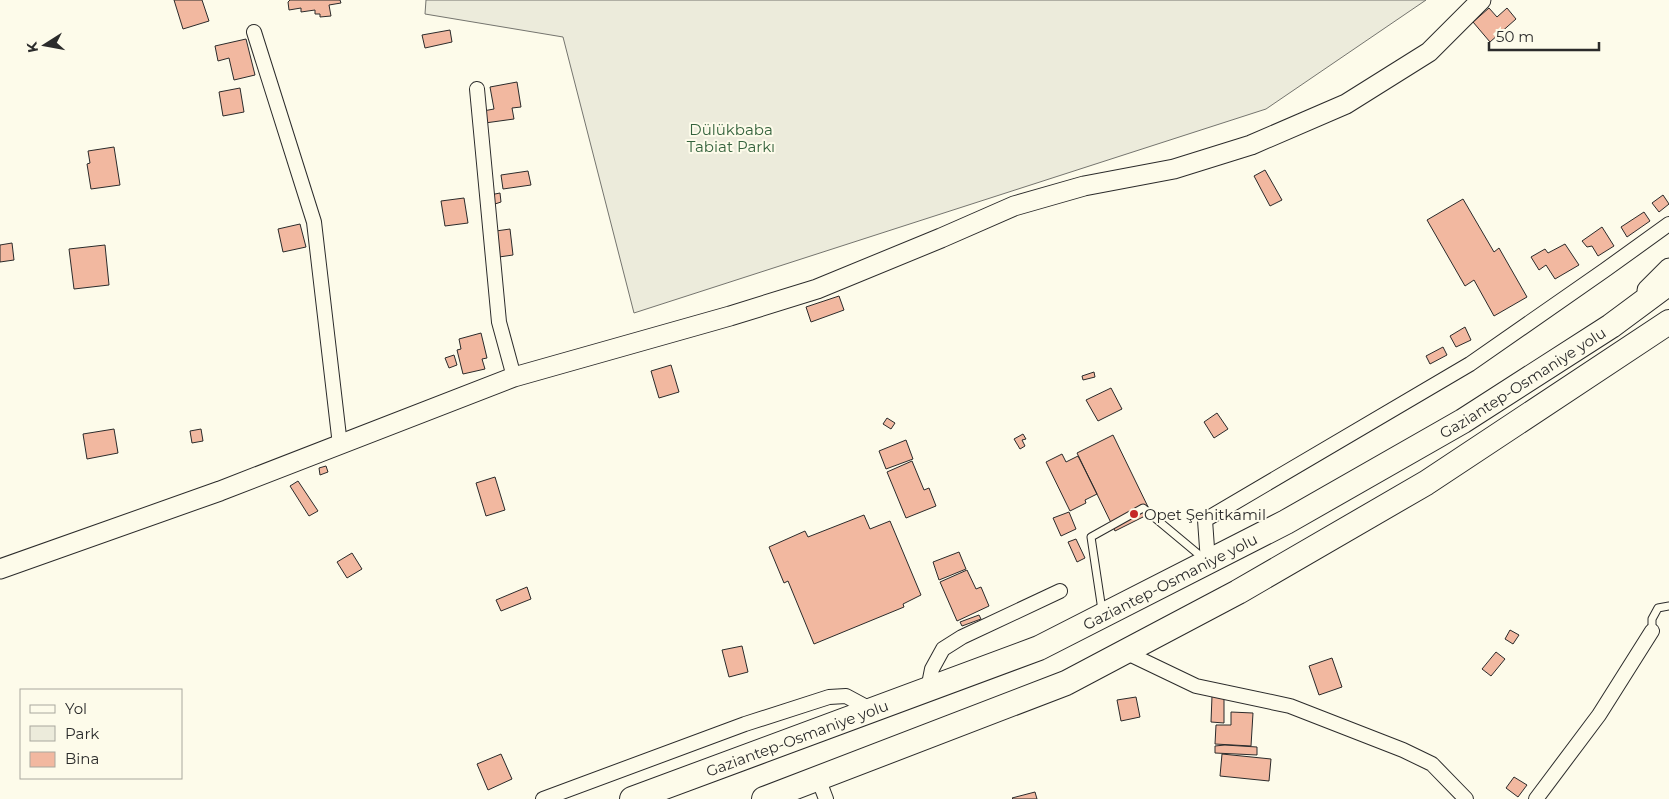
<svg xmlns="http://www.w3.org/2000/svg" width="1669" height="799" font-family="Montserrat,sans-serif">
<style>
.green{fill:#ecebdb;stroke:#74746e}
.building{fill:#f2b8a0;stroke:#2b2b2b}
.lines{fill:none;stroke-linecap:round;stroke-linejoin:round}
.lane-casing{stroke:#2b2b2b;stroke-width:9}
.street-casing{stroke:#2b2b2b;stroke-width:16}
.secondary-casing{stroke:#2b2b2b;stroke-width:21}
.highway-casing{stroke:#2b2b2b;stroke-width:26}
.lane{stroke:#fdfbea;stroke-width:7}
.street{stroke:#fdfbea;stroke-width:14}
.secondary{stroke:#fdfbea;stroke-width:19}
.highway{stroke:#fdfbea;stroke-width:24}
.poi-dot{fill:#c62828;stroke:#fdfbea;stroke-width:2}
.labels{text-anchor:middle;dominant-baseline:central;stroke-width:4;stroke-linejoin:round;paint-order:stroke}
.park-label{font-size:15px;fill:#34623c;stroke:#fdfbea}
.street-label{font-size:15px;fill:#2b2b2b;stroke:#fdfbea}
.poi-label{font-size:15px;fill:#2b2b2b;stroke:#fdfbea;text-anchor:start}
</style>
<rect width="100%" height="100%" fill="#fdfbea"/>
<path class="green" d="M426,0H1426L1266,109L634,313L563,37L425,14Z"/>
<path class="building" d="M174,0H202L209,21L183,29Z
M290,0H340L341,3L329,5L331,16L320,17V14H315V10L301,12V8L289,10L288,2Z
M1489,8L1497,17L1507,8L1516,19L1490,42L1473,22Z
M450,30L452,42L425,48L422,35Z
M246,39L255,75L234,80L229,58L218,61L215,46Z
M517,82L521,107L512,108L514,119L485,123L483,111L494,109L490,87Z
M240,88L244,112L223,116L219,92Z
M114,147L120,185L91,189L87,164L90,163L88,151Z
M1265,170L1282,200L1270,206L1254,176Z
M528,171L531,185L503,189L501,175Z
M500,193L501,202L492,205L490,195Z
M1663,195L1669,204L1659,212L1652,203Z
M464,198L468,223L445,226L441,201Z
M1463,199L1494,252L1499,248L1527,297L1494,316L1474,280L1465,286L1427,220Z
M1644,212L1650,221L1627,237L1621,227Z
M300,224L306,247L283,252L278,229Z
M1602,227L1614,246L1598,256L1592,246L1587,247L1582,241Z
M510,229L513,255L499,257L496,231Z
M12,243L14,260L0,262V245Z
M1565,244L1579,265L1555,279L1546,265L1539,270L1531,257L1545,249L1548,253Z
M105,245L109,285L74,289L69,249Z
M839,296L844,310L811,322L806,307Z
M1465,327L1471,340L1456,347L1450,336Z
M481,333L487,358L482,359L485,369L463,374L457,350L461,349L459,339Z
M1443,347L1447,355L1430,364L1426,356Z
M454,355L457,365L449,368L445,358Z
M671,365L679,392L659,398L651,371Z
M1094,372L1095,377L1083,380L1082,376Z
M1111,388L1122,409L1098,421L1086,400Z
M1217,413L1228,429L1214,438L1204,422Z
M887,418L895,423L891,429L883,424Z
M114,429L118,453L87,459L83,434Z
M201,429L203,441L192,443L190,431Z
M1023,434L1026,439L1022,440L1025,446L1020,449L1014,439Z
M1113,435L1151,513L1115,531L1077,453Z
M906,440L913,459L886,469L879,451Z
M1062,454L1066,462L1078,456L1097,494L1085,500L1086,503L1070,511L1046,462Z
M912,461L924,490L929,488L936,506L906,518L887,472Z
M326,466L328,472L320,475L319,468Z
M495,477L505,510L486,516L476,483Z
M298,481L318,511L309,516L290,486Z
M1069,512L1076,529L1061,536L1053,518Z
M864,515L870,529L890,521L921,595L903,604L904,607L814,644L788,581L784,583L769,547L805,531L808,537Z
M1076,539L1085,558L1077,562L1068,542Z
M959,552L966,569L939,580L933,562Z
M352,553L362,569L347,578L337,562Z
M967,570L976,589L981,587L989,606L957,621L940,582Z
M527,587L531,599L501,611L496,600Z
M979,615L981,619L962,626L960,622Z
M1510,630L1519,635L1513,644L1505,639Z
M742,646L748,672L729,677L722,650Z
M1496,652L1505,659L1491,676L1482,669Z
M1332,658L1342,687L1319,695L1309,666Z
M1212,696L1224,697V723L1211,722Z
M1136,697L1140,717L1121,721L1117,700Z
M1231,712L1253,713L1251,746L1215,744L1216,725H1231Z
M1225,745L1257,747V755L1215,753V746Z
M501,754L512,779L488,790L477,764Z
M1222,754L1271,759L1269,781L1220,776Z
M1514,777L1527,785L1518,797L1506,788Z
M1035,792L1037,799H1013L1012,798Z"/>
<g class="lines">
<g class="lane-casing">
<path id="lane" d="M1102,610L1091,537L1143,508L1203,558
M1652,631V619L1658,608L1669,606"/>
</g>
<g class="street-casing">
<path id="street" d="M254,32L314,222L340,445
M477,89L499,322L514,377
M1208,562L1205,520L1470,364L1605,270L1669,224
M1125,652L1196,686L1290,706L1403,750L1432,764L1466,799
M928,689L932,669L943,649L962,637L1060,591
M818,778L826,799
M543,799L745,724L829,697L846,696L872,710
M1536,799L1599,715L1652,631"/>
</g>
<g class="secondary-casing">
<path id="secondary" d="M1647,290L1669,268
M0,569L220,491L514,377L730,316L817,289L941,238L1014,206L1084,186L1174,169L1251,145L1346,104L1429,52L1481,0"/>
</g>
<g class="highway-casing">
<g id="highway">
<path id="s1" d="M632,799L1039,648L1286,522L1463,421L1611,326L1669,283"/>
<path d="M764,799L1066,683L1238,592L1426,483L1669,322"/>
</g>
</g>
<use href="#lane" class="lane"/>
<use href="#street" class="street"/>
<use href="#secondary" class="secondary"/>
<use href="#highway" class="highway"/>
</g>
<circle class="poi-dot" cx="1134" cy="514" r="5"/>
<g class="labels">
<g class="park-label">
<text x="731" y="129">Dülükbaba<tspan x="731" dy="17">Tabiat Parkı</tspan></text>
</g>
<g class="street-label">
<text stroke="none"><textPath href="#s1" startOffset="986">Gaziantep-Osmaniye yolu</textPath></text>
<text stroke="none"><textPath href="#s1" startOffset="581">Gaziantep-Osmaniye yolu</textPath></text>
<text stroke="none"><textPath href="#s1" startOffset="176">Gaziantep-Osmaniye yolu</textPath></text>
</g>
<g class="poi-label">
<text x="1144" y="514">Opet Şehitkamil</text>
</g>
</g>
<rect x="20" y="689" width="162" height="90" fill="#fdfbea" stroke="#a9a89e"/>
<rect x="30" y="705" width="25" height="8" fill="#fdfbea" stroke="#a9a89e"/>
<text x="65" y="714" font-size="15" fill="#2b2b2b">Yol</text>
<rect x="30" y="726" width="25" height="15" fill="#ecebdb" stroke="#a9a89e"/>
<text x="65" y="739" font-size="15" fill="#2b2b2b">Park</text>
<rect x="30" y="752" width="25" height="15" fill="#f2b8a0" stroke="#a9a89e"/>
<text x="65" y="764" font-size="15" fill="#2b2b2b">Bina</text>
<g transform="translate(45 45) rotate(259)" stroke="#fdfbea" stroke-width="4" paint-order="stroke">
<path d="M0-4L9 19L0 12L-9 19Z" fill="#2b2b2b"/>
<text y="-8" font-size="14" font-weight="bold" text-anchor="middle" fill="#2b2b2b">K</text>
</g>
<path d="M1489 42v8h110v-8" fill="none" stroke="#2b2b2b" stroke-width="2.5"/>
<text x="1496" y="42" font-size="15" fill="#2b2b2b" stroke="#fdfbea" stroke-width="4" paint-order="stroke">50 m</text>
</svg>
